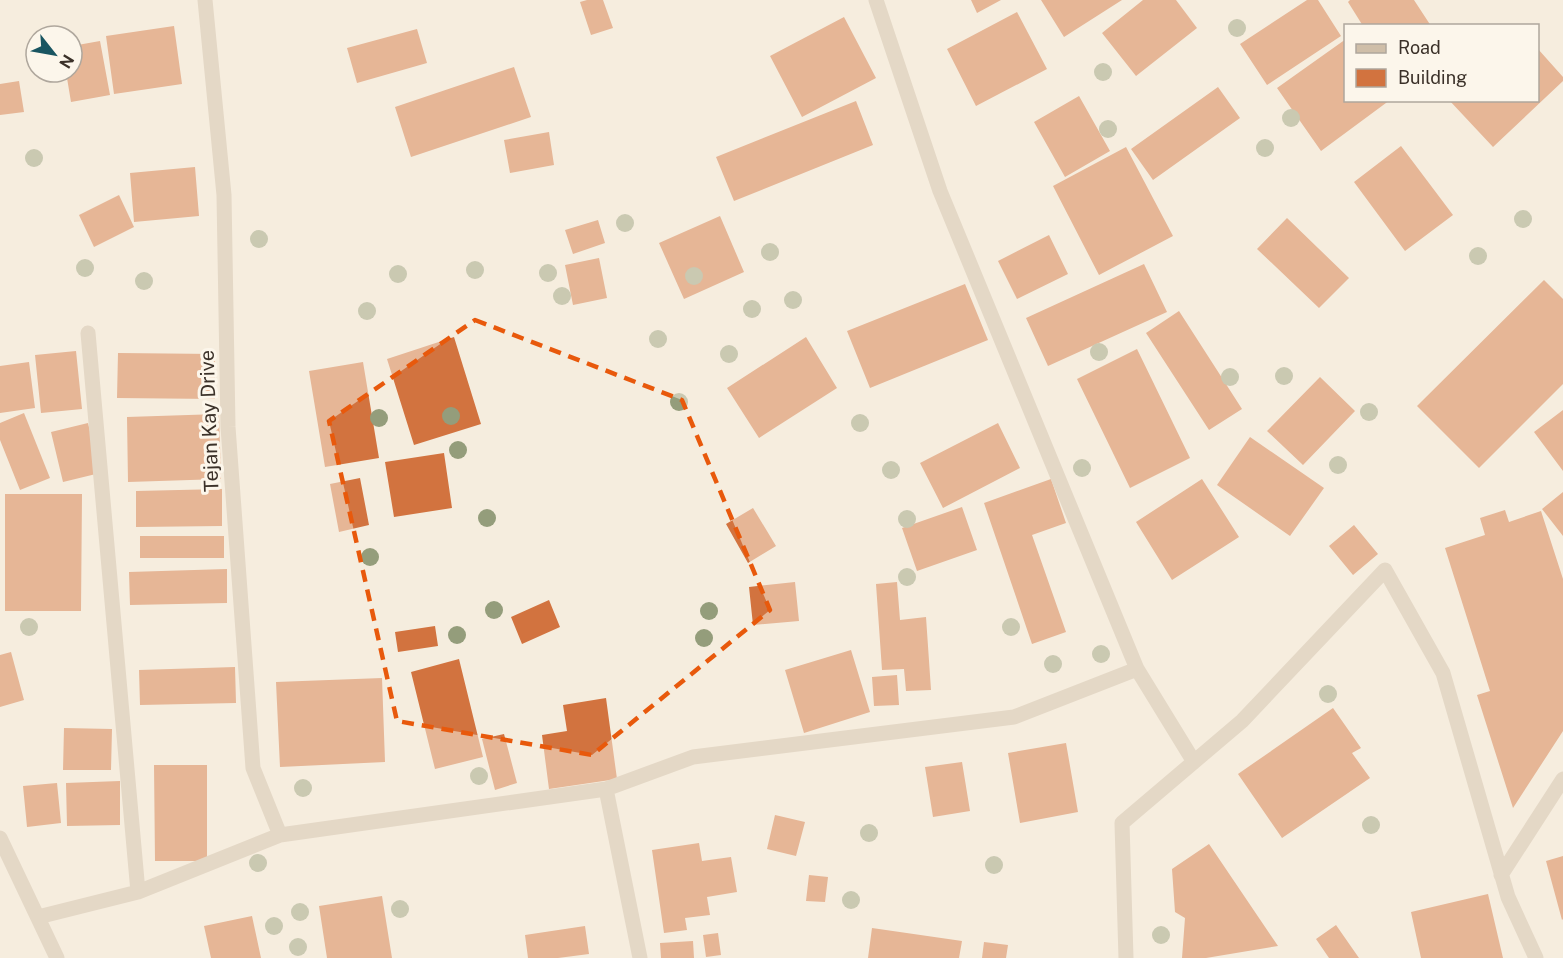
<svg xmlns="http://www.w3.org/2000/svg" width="1563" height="958" font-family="'Public Sans',sans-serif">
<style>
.building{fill:#d2733f}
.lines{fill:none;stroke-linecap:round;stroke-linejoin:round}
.street{stroke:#cfbea8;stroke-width:15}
.tree{fill:#949d7b}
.marked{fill:none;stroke:#e8590c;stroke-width:4.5;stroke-dasharray:12 8;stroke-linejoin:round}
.labels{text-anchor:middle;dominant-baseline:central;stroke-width:6;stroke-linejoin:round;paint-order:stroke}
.street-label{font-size:20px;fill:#3b3129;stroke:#fcf6eb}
</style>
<rect width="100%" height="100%" fill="#f5edde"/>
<path class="building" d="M587,0H603L613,28L591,35L580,2Z
M971,0H1001L977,13Z
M1041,0H1122L1064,37Z
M1143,0H1176L1197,28L1136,76L1102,33Z
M1307,0H1318L1341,36L1267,85L1240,44Z
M1350,0H1414L1431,26H1363L1348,2Z
M1017,12L1047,69L976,106L947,49Z
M844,17L876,78L802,117L770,56Z
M174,26L182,84L114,94L106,36Z
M417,29L427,63L357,83L347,48Z
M1346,39V100H1390L1321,151L1277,88Z
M100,41L110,95L71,102L66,72H72V46Z
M1538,49L1563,77V81L1493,147L1449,100H1538Z
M514,67L531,117L411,157L395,107Z
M19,81L24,112L0,115V84Z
M1218,87L1240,118L1153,180L1131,149Z
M1079,96L1110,151L1065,177L1034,122Z
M856,101L873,145L734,201L716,157Z
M549,132L554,165L510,173L504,140Z
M1401,146L1453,215L1405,251L1354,182Z
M1126,147L1173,236L1099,275L1053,186Z
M195,167L199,216L134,222L130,173Z
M119,195L134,227L94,247L79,215Z
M720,216L744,272L684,299L659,243Z
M1287,218L1349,278L1319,308L1257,249Z
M598,220L605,243L573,254L565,230Z
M1049,235L1068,274L1017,299L998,261Z
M599,258L607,298L573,305L565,265Z
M1144,264L1167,312L1048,366L1026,318Z
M1544,280L1563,299V384L1479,468L1417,406Z
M965,284L988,340L870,388L847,331Z
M1179,311L1242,409L1209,430L1146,333Z
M454,337L481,424L414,445L387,359Z
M806,337L837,388L759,438L727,388Z
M1137,349L1190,458L1130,488L1077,379Z
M76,351L82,409L41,413L35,355Z
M118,353L215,354V399L117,398Z
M29,362L35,408L0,413V366Z
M363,362L379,458L325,467L309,371Z
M1320,377L1355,411L1303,465L1267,431Z
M1563,410V471L1534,432Z
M24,413L50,478L20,490L0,440V423Z
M219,414L221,479L128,482L127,417Z
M88,423L100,473L63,482L51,432Z
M998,423L1020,468L943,508L920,463Z
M1250,437L1324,488L1290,536L1217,485Z
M444,453L452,508L394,517L385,462Z
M360,478L369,525L339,532L330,484Z
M1051,479L1066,523L1032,535L1066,632L1032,644L984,503Z
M1202,479L1239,537L1172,580L1136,522Z
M222,489V526L136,527V491Z
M1563,492V536L1542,509Z
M5,494H82L81,611H5Z
M962,507L977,550L917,571L902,528Z
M753,508L776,546L748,563L726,524Z
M1505,510L1509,522L1541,511L1563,579V731L1513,808L1477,695L1490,691L1445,548L1485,535L1480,518Z
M1354,525L1378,554L1353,575L1329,546Z
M140,536H224V558H140Z
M227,569V603L130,605L129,572Z
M795,582L799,621L753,625L749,587Z
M897,582L900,620L926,617L931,690L906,691L904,669L882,670L876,584Z
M549,600L560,627L522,644L511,617Z
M435,626L438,646L398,652L395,632Z
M851,650L870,712L804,733L785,670Z
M11,652L24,700L0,707V655Z
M459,659L483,757L435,769L411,672Z
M235,667L236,703L140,705L139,670Z
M897,675L899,705L874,706L872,677Z
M382,678L385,762L280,767L276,682Z
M606,698L617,779L549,789L542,735L567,731L563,705Z
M1333,708L1361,748L1352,753L1370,778L1282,838L1238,774Z
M64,728L112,729L111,770H63Z
M504,734L517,783L495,790L482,739Z
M1066,743L1078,812L1020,823L1008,753Z
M962,762L970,811L933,817L925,767Z
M154,765H207V861H155Z
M120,781V825L67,826L66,783Z
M57,783L61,823L27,827L23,786Z
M775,815L805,822L796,856L767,849Z
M699,843L702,861L731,857L737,892L707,897L710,915L685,918L687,930L664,933L652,850Z
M1209,844L1278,946L1206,958H1182L1185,918L1175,912L1172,869Z
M1563,856V919L1562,920L1546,861Z
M809,875L828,877L825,902L806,901Z
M1488,894L1503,958H1421L1411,912Z
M382,896L392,958H327L319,906Z
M252,916L261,958H211L204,926Z
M1336,925L1359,958H1329L1316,939Z
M585,926L589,954L558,958H528L525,935Z
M872,928L962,941L959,958H868Z
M718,933L721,955L706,957L703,935Z
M693,941L694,958H661L660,943Z
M984,942L1008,945L1006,958H982Z"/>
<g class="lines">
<path class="street" d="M205,0L224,195L228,427L253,768L280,835
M876,0L940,191L1137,669L1194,762
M88,333L138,892
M606,789L640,958
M0,838L57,958
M1501,875L1563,779
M38,917L138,892L280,835L606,789L693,757L1014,717L1137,669
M1126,958L1122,823L1242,721L1385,570L1443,673L1508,897L1536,958"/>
</g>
<g class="tree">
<circle cx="1237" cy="28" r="9"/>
<circle cx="1103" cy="72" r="9"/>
<circle cx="1291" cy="118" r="9"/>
<circle cx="1108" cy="129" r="9"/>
<circle cx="1265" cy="148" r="9"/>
<circle cx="34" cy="158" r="9"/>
<circle cx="1523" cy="219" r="9"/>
<circle cx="625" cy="223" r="9"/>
<circle cx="259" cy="239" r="9"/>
<circle cx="770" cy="252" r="9"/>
<circle cx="1478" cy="256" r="9"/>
<circle cx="85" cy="268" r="9"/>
<circle cx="475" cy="270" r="9"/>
<circle cx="548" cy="273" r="9"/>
<circle cx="398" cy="274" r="9"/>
<circle cx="694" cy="276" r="9"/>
<circle cx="144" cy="281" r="9"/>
<circle cx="562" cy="296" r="9"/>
<circle cx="793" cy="300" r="9"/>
<circle cx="752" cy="309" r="9"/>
<circle cx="367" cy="311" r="9"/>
<circle cx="658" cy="339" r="9"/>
<circle cx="1099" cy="352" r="9"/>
<circle cx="729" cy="354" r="9"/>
<circle cx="1284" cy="376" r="9"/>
<circle cx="1230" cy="377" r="9"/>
<circle cx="679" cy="402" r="9"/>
<circle cx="1369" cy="412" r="9"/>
<circle cx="451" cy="416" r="9"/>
<circle cx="379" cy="418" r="9"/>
<circle cx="860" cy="423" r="9"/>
<circle cx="458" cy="450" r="9"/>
<circle cx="1338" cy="465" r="9"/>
<circle cx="1082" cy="468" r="9"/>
<circle cx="891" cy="470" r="9"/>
<circle cx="487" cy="518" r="9"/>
<circle cx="907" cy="519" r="9"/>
<circle cx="370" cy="557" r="9"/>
<circle cx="907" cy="577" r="9"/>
<circle cx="494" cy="610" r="9"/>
<circle cx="709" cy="611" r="9"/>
<circle cx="29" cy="627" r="9"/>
<circle cx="1011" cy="627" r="9"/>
<circle cx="457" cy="635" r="9"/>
<circle cx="704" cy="638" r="9"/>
<circle cx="1101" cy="654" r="9"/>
<circle cx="1053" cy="664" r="9"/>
<circle cx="1328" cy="694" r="9"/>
<circle cx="479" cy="776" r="9"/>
<circle cx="303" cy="788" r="9"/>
<circle cx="1371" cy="825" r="9"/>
<circle cx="869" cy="833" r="9"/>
<circle cx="258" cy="863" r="9"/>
<circle cx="994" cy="865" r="9"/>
<circle cx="851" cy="900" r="9"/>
<circle cx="400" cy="909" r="9"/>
<circle cx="300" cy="912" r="9"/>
<circle cx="274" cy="926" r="9"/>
<circle cx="1161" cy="935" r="9"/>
<circle cx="298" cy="947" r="9"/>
</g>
<path d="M0 0H1563V958H0ZM475,320L682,400L770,610L592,755L397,721L329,421Z" fill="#f5edde" fill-opacity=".55" fill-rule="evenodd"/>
<path class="marked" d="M475,320L682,400L770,610L592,755L397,721L329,421Z"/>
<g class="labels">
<g class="street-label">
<text transform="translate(209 421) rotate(-92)">Tejan Kay Drive</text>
</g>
</g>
<rect x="1344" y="24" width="195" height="78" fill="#fcf6eb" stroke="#afa79d" stroke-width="1.5"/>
<rect x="1356" y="44" width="30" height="9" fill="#cfbea8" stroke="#afa79d" stroke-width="1.5"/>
<text x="1398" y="54" font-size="18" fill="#3b3129">Road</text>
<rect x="1356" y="69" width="30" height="18" fill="#d2733f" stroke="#afa79d" stroke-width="1.5"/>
<text x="1398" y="84" font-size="18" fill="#3b3129">Building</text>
<g transform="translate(54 54) rotate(121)"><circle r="28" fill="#fcf6eb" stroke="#afa79d" stroke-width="1.5"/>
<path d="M0-4.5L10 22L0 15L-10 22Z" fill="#195561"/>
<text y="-9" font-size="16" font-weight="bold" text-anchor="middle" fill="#3b3129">N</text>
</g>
</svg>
